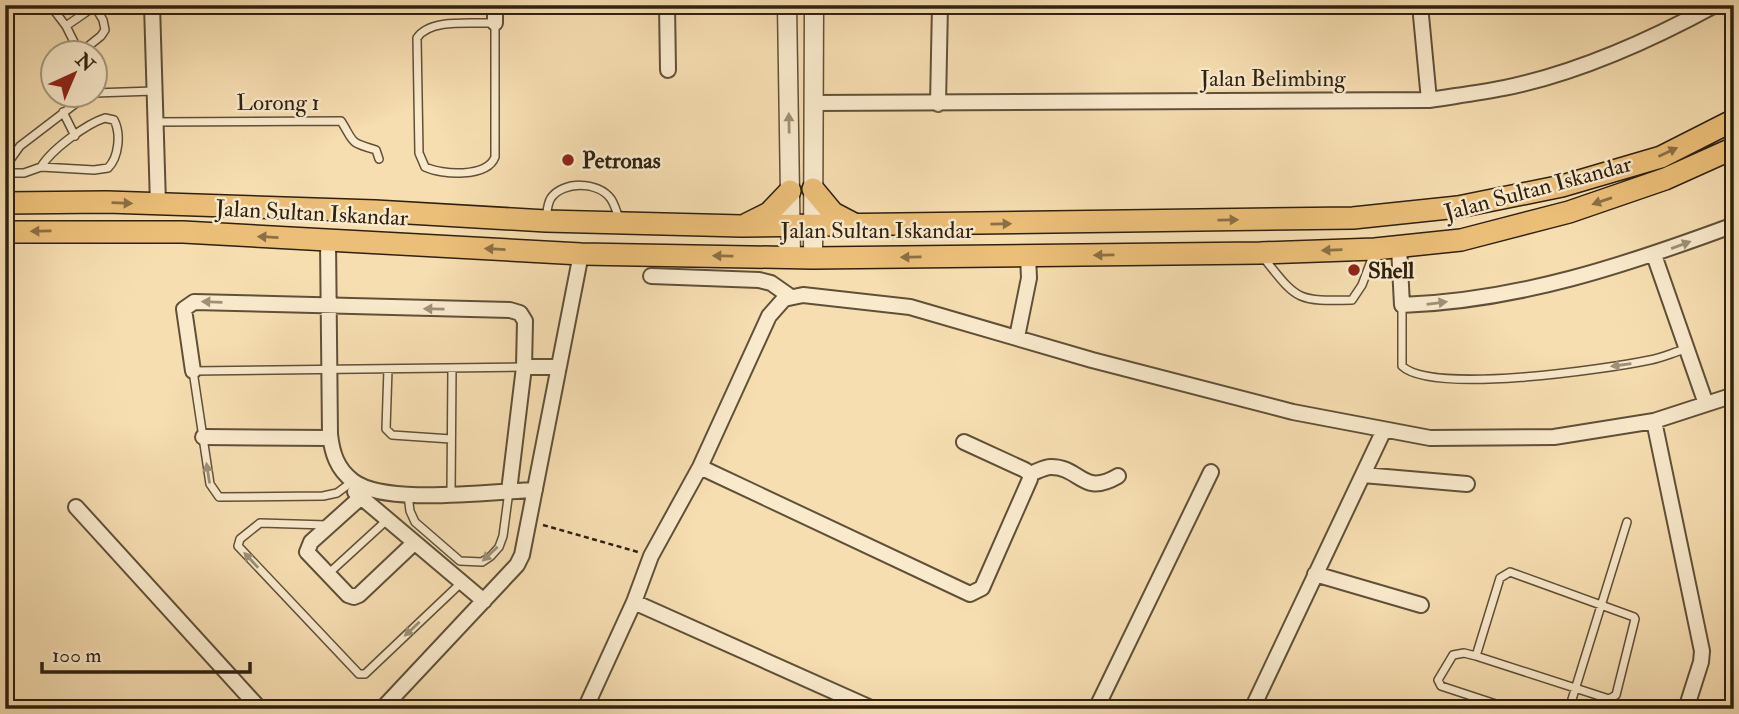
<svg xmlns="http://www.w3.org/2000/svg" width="1739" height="714" font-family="'IM FELL Double Pica',serif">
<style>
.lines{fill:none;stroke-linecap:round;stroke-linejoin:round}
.service-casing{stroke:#605038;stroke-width:10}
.minor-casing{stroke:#605038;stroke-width:18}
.tertiary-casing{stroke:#605038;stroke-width:21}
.primary-casing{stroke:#2e2110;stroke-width:24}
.path{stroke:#2e2110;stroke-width:2.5;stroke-dasharray:5 3.5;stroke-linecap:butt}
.service{stroke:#f9eacc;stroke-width:7}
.minor{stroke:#f9eacc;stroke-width:14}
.tertiary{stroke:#f9eacc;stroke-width:18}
.primary{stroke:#ebbf78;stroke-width:21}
.oneway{fill:#9e9077}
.oneway2{fill:#8c7044}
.poi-dot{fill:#8f2418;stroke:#f9eacc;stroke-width:2.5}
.labels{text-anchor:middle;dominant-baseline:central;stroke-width:5;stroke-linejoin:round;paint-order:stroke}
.street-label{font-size:23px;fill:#2e2110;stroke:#f9eacc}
.poi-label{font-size:23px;font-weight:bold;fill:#2e2110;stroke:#f9eacc;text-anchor:start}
</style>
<rect width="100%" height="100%" fill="#f6deb1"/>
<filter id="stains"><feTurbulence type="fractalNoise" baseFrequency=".00286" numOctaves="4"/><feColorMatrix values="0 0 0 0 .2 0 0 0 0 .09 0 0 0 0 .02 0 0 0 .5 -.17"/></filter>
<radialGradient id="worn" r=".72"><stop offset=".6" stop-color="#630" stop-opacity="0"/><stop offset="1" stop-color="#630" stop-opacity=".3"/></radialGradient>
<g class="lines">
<g class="service-casing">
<path id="service" d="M50,5L66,26L79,52
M495,23V157C487,178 442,175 425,167L419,153L417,38C430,18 472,24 495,23Z
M66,26L95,6
M81,52L101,36L105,30L103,20L94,5
M94,93L154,91
M63,112L75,136
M105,118L114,120C121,133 119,157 108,168L94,170L41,167C51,150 86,124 105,118Z
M155,122L341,121C355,143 348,142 376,150L379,159
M5,167L20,146L75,104L90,94
M5,173H24L41,167
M546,220C547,213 547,204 551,198C563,181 598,181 611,199C615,205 617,214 620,220
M1263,257C1298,301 1296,301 1352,300L1362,285L1374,253
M1402,305V366C1432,395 1607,369 1650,360C1662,358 1674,352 1686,349
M388,369L386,429L392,435L451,439
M353,481L337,493L323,496L219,497L210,484L193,371L524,367
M451,494L452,368
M408,495L410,511L415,522L460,561L482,562L491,556L499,547L503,536L509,491
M327,525L260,523L240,539L238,546L359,674H365L462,582
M328,574L387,520
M1476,656L1500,578L1510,572L1634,617L1635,619L1616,695L1609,699L1476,656L1464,653L1453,655L1438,680L1441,686L1511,709
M1569,709L1627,522"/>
</g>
<g class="minor-casing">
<path id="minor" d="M152,5L158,204
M667,5L668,70
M1420,5L1429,100
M495,23V5
M814,103L1429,100C1454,96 1479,93 1504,88C1578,73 1649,41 1715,5
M938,104L940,5
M328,241L330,434C332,453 337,469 353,481C386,506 493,491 535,490
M1399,247L1402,305C1518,301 1626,265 1734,225
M1654,255L1706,404
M651,276L759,280L771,283L791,297
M1017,337L1029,278L1028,256
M524,367H559
M193,371L184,309L194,302L510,310L520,313L525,321L524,367L509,491
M1654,421L1702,651L1701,662L1686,709
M203,437L330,438
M700,467L970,594L982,588L1030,479V474L1025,470L964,442
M1030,474C1036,472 1044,467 1051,467C1081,467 1082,497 1118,476
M1363,475L1467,484
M355,492L484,601
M360,498L311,542L307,552L348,595L354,597L359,595L414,543
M76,507L260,709
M1315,574L1421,605
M634,602L873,709
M382,709L517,565L522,555L581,254
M585,709L634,602L651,556L700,467L769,316L784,299L803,295L910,307L1092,360L1293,412L1430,438L1554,437L1654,421L1734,395
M1096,709L1211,472
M1252,709L1384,430"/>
</g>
<g class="tertiary-casing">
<path id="tertiary" d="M787,5L791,257
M813,258L814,5"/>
</g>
<g class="primary-casing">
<path id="primary" d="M813,189L833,213L856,225
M5,203L107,202L375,211L546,221L742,226L1353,218L1458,207L1562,186L1661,157L1734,120
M747,224L769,213L790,191
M5,232H183L581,254L813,258L1260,253L1375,249L1461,240L1569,212L1665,179L1734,148"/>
</g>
<path class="path" d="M543,525L638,552"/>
<use href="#service" class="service"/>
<use href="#minor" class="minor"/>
<use href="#tertiary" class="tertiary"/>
<use href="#primary" class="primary"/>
</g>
<defs><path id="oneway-solid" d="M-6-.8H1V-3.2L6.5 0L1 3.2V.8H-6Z" transform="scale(1.75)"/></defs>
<g class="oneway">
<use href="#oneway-solid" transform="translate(789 123) rotate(-91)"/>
<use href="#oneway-solid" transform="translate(1681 245) rotate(-20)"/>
<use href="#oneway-solid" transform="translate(212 302) rotate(-178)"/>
<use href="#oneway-solid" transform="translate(1437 303) rotate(-7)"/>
<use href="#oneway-solid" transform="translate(434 309) rotate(-179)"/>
<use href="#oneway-solid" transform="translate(1621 365) rotate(172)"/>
<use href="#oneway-solid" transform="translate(208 473) rotate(-99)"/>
<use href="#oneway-solid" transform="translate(490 554) rotate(137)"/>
<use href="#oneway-solid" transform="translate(251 560) rotate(-133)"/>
<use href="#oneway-solid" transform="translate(412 629) rotate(137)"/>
</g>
<g class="oneway2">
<use href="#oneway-solid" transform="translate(1668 152) rotate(-25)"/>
<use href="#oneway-solid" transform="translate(1602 201) rotate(161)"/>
<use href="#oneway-solid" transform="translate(122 203) rotate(2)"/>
<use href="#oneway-solid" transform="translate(1228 220) rotate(-1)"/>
<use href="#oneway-solid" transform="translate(1001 224) rotate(-1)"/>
<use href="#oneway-solid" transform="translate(41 231) rotate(179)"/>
<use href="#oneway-solid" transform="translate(268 237) rotate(-177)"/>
<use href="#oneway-solid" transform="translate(495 249) rotate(-177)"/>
<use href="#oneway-solid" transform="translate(1332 250) rotate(178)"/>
<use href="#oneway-solid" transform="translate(1104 255) rotate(179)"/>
<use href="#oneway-solid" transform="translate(723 256) rotate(-179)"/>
<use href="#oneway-solid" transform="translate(911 257) rotate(179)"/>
</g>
<g class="poi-dot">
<circle cx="568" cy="160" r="7"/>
<circle cx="1354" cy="270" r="7"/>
</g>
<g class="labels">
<g class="street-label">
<text x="1273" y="78">Jalan Belimbing</text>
<text x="278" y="102">Lorong 1</text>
<text transform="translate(1538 188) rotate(-15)">Jalan Sultan Iskandar</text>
<text transform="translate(312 213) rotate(3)">Jalan Sultan Iskandar</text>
<text x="877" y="230">Jalan Sultan Iskandar</text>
</g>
<g class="poi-label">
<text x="582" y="160">Petronas</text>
<text x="1368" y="270">Shell</text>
</g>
</g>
<rect width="1739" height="714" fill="none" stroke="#f6deb1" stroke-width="28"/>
<rect x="7" y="7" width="1725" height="700" fill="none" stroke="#2e2110" stroke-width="3.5"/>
<rect x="14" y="14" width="1711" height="686" fill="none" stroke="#2e2110" stroke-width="2"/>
<g transform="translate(74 74) rotate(44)"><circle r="33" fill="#f9eacc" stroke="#a89a81" stroke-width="2"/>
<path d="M0-5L12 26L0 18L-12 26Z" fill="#8f2418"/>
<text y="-10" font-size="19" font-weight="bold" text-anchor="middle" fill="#2e2110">N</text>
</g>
<path d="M42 662v10h208v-10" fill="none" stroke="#2e2110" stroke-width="3.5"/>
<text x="52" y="662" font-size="21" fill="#2e2110" stroke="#f9eacc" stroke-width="5" paint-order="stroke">100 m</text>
<rect width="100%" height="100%" filter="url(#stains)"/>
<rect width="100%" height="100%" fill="url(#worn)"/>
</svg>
